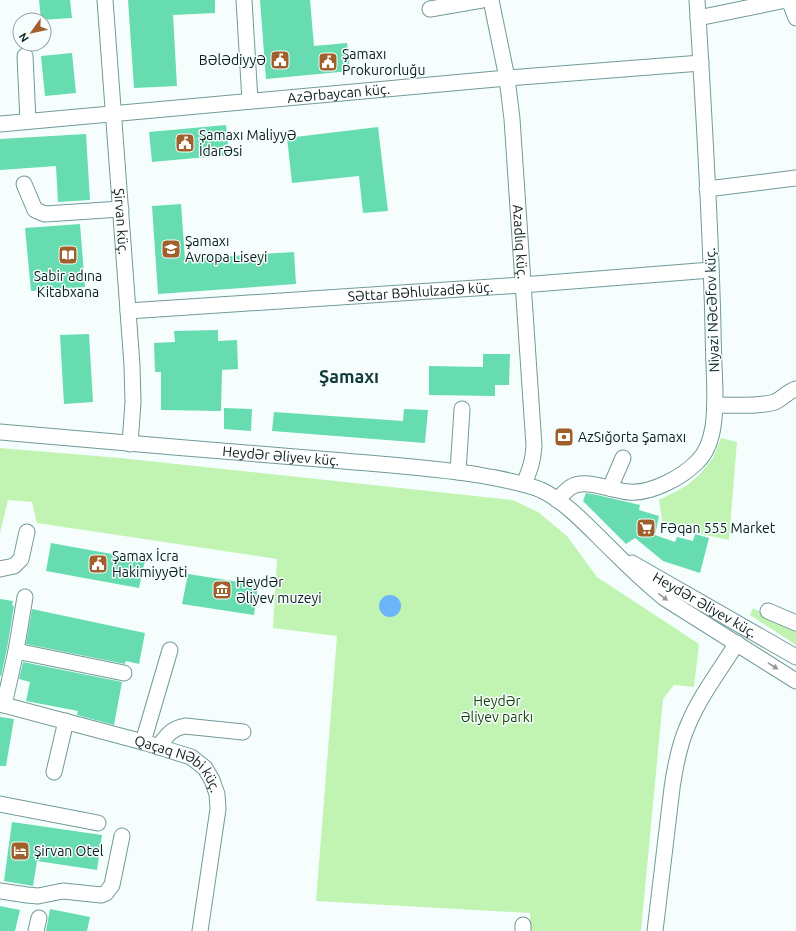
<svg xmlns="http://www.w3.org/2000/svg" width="796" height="931" font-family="Ubuntu,sans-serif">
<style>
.green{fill:#c1f4b3}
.water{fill:#6db5fa}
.building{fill:#67dcb0}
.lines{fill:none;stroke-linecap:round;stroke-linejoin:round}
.minor-casing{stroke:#719a99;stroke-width:17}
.minor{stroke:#fff;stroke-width:15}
.oneway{fill:#919898}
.labels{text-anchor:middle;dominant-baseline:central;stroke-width:3;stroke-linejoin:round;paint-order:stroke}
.poi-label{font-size:14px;fill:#0a1b1b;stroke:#f5fefd;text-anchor:start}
.street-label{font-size:14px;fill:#0a1b1b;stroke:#f5fefd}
.park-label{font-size:14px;fill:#173e08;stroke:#f5fefd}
.district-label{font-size:18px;font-weight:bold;fill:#113b3a;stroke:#f5fefd}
</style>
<rect width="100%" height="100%" fill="#f5fefd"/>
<path class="green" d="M721,438L737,442L729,540L663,526L659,500L686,486L699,475L713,458Z
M0,448L120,458L513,500L538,512L567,536L597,577L699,644L694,687L674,685L663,699L641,931H530V913L316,901L337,636L273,628L277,559L37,523L32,502L8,500L0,533Z
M753,608L796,630V645L750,615Z"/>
<path class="water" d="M379 606a11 11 0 1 1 22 0a11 11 0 1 1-22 0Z"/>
<path class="building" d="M39,0H70L72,18L41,20Z
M128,0H215V13L173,15L177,86L134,88Z
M260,0H310L314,46L347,43L350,71L266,79Z
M72,53L76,93L45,96L41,56Z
M226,125L229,155L152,162L149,132Z
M378,127L388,211L363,213L359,176L292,183L287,138Z
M86,134L90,200L58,202L56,166L0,170V139Z
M181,204L185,259L294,252L296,284L158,294L152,206Z
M80,224L85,287L31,291L25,228Z
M218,330V341L237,340L238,369L222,370L221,411L161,410V372H155L154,343L175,342L174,331Z
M89,334L93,402L64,404L60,335Z
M483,354H510L509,385H495V396L429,395V366L483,367Z
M224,408L252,409L251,431L224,429Z
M404,409L428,410L425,443L272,431L274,412L403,421Z
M586,493L597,495L640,505L639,510L659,516L655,535L675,542L677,537L693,541L695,534L709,538L700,573L663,561L635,538L626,544L583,501Z
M51,543L145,560L139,588L46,571Z
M188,574L258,585L254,615L182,604Z
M0,599L13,601L12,605L14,606L7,649L1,676H0Z
M32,609L145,633L139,664L126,661L125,664L26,644Z
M23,662L122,682L114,725L77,715L78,711L26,701L30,682L19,679Z
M0,717L14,719L6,766H0Z
M12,822L102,835L97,870L37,861L33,886L4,881Z
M0,906L20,910L15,931H0Z
M50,909L90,917L87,931H46Z"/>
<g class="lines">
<g class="minor-casing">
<g id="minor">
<path id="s1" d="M105,0L132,365L133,402L130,444"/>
<path d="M244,0L250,101"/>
<path id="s2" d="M491,0L507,78L512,119L534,446C533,462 530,469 524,484"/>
<path d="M430,9L482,0"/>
<path d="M698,18L786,0L791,5L796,18"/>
<path d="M25,56L28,121"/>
<path id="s3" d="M0,124L507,78L701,63"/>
<path d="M24,184L35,210L45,214L121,209"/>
<path d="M707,189L796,178"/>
<path id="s4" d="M128,311L522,285L711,270"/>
<path d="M715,405C732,405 759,407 775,402C782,399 788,391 796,389"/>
<path id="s5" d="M0,432C115,442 229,452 344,461C389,465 434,468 479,475C499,479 522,482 541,490C567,502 593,532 614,552C630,568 646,583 664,598L796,681"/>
<path d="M458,472L462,409"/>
<path d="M610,488L623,458"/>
<path d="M557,500C561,496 566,490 571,487C586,478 612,491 629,492C651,494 683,477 698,461C707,452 711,439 713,427C716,406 715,386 714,365C713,341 713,317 712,293C709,195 703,98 697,0"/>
<path id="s6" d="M632,563L796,657"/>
<path d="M0,569L14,566L21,559L27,532"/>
<path d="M768,611L796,623"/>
<path d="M16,651L124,673"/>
<path id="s7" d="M0,704L143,742L191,757L205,768L212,780L217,794L218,809L200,931"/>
<path d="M4,705L16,651L25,597"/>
<path d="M143,742L170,650"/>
<path d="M158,747C167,736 170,729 185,726L243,732"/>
<path d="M54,772L66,721"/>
<path d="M0,804L98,823"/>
<path d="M0,891L27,895L38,896L63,891L101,895L106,893L112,885L122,836"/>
<path d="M36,931L39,918"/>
<path d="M523,931V925"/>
<path d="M655,931L672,788C675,767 679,745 688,725C700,696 720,670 737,643"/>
</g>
</g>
<use href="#minor" class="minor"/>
</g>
<defs><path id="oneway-solid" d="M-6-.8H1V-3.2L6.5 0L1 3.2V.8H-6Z"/></defs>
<g class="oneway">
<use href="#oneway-solid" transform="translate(663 597) rotate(36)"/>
<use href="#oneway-solid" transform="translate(773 666) rotate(32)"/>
</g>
<defs>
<g id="civic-square" transform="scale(1)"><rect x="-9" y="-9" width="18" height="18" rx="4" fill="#a05f2b" stroke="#f5fefd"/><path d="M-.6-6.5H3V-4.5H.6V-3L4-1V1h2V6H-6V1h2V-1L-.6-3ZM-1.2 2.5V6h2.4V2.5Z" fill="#fff"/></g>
<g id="school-square" transform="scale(1)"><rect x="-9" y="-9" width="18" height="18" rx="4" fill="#a05f2b" stroke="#f5fefd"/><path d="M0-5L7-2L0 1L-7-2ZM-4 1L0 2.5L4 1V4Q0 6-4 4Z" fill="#fff"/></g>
<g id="library-square" transform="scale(1)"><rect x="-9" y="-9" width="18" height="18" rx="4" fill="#a05f2b" stroke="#f5fefd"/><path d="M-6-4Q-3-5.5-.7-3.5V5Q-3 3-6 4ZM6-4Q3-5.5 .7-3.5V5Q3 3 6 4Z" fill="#fff"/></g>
<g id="bank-square" transform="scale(1)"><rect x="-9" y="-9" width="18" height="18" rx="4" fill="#a05f2b" stroke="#f5fefd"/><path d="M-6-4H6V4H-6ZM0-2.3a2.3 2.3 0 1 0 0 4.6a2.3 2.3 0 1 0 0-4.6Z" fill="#fff"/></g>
<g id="supermarket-square" transform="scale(1)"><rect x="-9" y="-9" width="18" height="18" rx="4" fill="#a05f2b" stroke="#f5fefd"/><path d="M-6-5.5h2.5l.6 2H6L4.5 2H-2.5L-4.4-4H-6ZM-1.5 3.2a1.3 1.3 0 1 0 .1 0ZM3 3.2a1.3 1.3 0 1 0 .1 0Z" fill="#fff"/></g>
<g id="museum-square" transform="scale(1)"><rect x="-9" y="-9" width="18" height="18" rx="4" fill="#a05f2b" stroke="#f5fefd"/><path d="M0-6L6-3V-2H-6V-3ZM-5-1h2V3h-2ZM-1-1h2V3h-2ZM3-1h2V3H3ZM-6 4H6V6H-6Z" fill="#fff"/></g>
<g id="hotel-square" transform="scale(1)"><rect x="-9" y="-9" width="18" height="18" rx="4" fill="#a05f2b" stroke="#f5fefd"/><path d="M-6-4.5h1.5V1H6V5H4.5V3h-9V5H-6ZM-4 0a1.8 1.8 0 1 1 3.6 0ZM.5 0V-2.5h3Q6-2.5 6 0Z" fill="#fff"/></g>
</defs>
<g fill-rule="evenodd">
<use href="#civic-square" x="280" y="60"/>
<use href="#civic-square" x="328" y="62"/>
<use href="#civic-square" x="185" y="143"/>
<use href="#school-square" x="171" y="249"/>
<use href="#library-square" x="68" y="255"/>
<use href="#bank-square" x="564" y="437"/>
<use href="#supermarket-square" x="646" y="528"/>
<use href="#civic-square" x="98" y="564"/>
<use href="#museum-square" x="222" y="590"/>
<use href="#hotel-square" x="20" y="851"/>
</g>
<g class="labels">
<g class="poi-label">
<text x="342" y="54">Şamaxı<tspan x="342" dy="16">Prokurorluğu</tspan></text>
<text x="266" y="60" text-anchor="end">Bələdiyyə</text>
<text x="199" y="135">Şamaxı Maliyyə<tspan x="199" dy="16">İdarəsi</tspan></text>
<text x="185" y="241">Şamaxı<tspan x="185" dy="16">Avropa Liseyi</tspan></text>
<text x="68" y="276" text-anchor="middle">Sabir adına<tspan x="68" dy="16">Kitabxana</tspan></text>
<text x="578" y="437">AzSığorta Şamaxı</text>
<text x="660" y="528">Fəqan 555 Market</text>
<text x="112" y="556">Şamax İcra<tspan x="112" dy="16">Hakimiyyəti</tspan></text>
<text x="236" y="582">Heydər<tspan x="236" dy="16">Əliyev muzeyi</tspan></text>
<text x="34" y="851">Şirvan Otel</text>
</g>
<g class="street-label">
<text stroke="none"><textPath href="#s3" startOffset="340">Azərbaycan küç.</textPath></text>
<text stroke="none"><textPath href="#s1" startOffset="222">Şirvan küç.</textPath></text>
<text stroke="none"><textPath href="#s2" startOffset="244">Azadlıq küç.</textPath></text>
<text stroke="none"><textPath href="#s4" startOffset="293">Səttar Bəhlulzadə küç.</textPath></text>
<text transform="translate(712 310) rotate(-92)">Niyazi Nəcəfov küç.</text>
<text stroke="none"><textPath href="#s5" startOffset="282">Heydər Əliyev küç.</textPath></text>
<text stroke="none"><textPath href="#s6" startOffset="84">Heydər Əliyev küç.</textPath></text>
<text stroke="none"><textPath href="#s7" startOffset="191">Qaçaq Nəbi küç.</textPath></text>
</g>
<g class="park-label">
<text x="497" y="701">Heydər<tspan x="497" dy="16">Əliyev parkı</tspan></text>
</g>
<g class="district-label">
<text x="349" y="376">Şamaxı</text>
</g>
</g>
<g transform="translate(32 32) rotate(237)"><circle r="19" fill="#f5fefd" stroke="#97a3a3"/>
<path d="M0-3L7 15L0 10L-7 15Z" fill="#a05f2b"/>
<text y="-6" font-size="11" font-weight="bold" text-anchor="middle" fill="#0a1b1b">N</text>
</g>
</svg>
